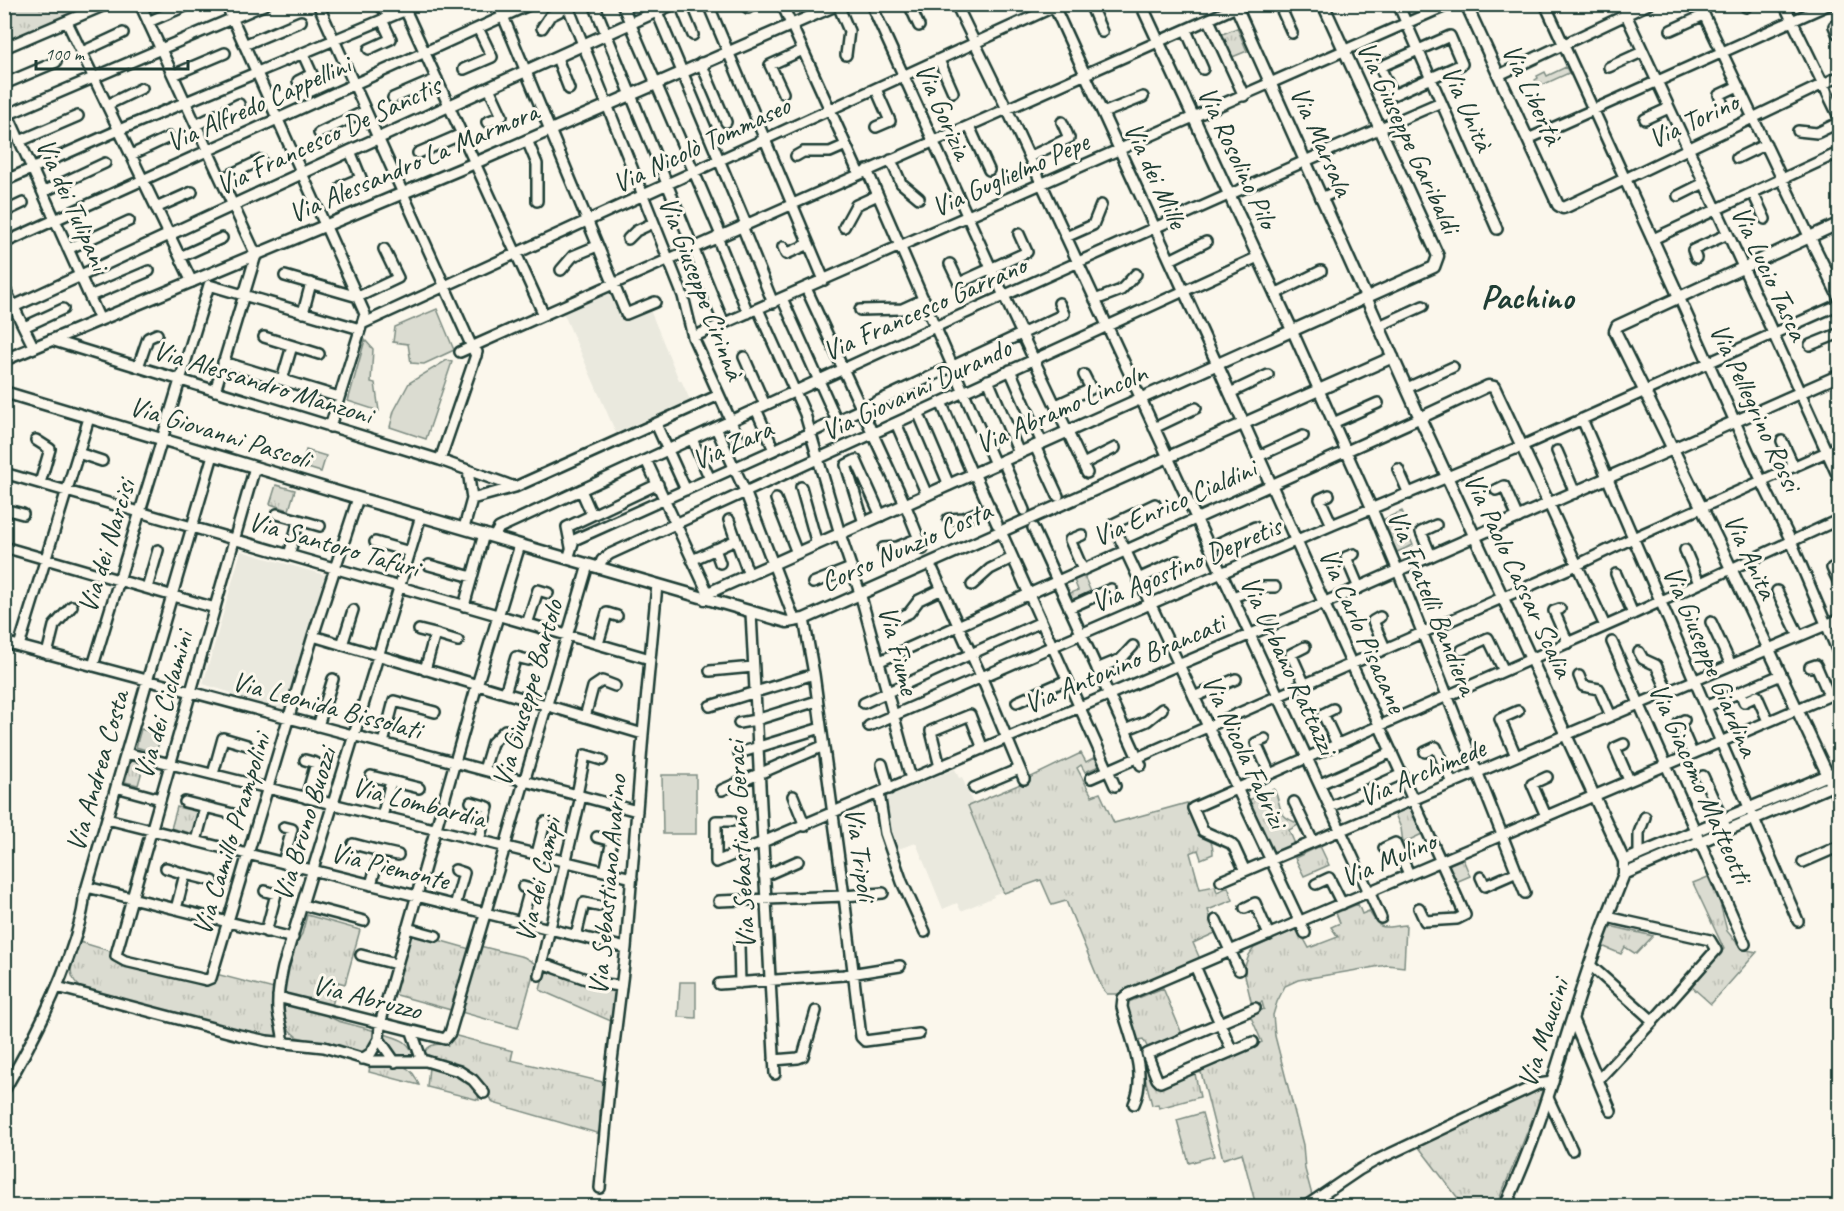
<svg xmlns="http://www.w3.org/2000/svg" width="1844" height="1211" font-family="Caveat,sans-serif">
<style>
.built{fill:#eae9de}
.grass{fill:url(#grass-tufts);stroke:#7d8c82;stroke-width:1.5}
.garden{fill:#dbdcd1;stroke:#7d8c82;stroke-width:1.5}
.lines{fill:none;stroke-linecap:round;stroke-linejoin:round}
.minor-casing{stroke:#1f3d34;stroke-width:14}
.tertiary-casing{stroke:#1f3d34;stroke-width:15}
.minor{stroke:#fbf7ec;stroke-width:9}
.tertiary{stroke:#fbf7ec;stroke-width:10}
.labels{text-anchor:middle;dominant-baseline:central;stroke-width:6;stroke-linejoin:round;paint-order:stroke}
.street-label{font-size:28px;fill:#1f3d34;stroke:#fbf7ec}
.district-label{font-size:34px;font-weight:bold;fill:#1f3d34;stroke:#fbf7ec}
</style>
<defs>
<pattern id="grass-tufts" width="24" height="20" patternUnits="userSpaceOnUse" patternTransform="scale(1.5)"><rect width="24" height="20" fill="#dbdcd1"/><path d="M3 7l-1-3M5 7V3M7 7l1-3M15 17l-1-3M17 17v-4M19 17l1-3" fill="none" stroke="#bcbeb4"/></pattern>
</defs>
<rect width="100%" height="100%" fill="#fbf7ec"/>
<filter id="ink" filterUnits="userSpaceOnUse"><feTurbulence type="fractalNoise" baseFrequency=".0167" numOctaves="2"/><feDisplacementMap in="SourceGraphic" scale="12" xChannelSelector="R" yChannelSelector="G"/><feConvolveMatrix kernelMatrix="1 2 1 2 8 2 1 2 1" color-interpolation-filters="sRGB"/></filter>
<g filter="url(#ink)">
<path class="built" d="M610,292L623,321L650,310L679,380H681L690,400L616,433L563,312Z
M241,551L325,575L286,711L231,695L232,693L203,684Z
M955,769L959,778L962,777L973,804L968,806L1003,891L993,895L994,897L961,911L957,903L943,909L916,843L898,849L895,839L891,841L882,799Z"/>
<path class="grass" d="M5,4H91V5L5,42Z
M1237,28L1247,51L1230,58L1220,35Z
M1566,67L1569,73L1538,87L1535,80L1538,78L1537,76L1545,72L1547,76Z
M276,485L295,490L289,510L270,504Z
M1402,511L1404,515L1401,517L1413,545L1397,552L1382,520Z
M1084,576L1092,594L1072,603L1068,594L1078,590L1074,580Z
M141,729L161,735L156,753L136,747Z
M1081,753L1086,762L1095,757L1099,766L1085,772L1081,765L1077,768L1092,796L1100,793L1114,823L1187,803C1190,811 1191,820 1195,827C1204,840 1213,834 1213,854L1201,859L1198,850L1190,853L1200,889L1215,886L1217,892L1228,887L1233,900L1208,910L1215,933L1193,943L1200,959L1119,994H1107L1102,988L1066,901L1052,905L1041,880L1004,893L1003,891L968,806L1030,780L1029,778Z
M131,760L144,764L138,785L125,782Z
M1274,789C1284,809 1274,815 1300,824L1289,830L1295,844L1273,853L1249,800Z
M1411,806L1422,834L1403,843L1401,828L1394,812Z
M177,807L199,812L193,834L171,829Z
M1320,846L1329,865L1304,876L1295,858Z
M1463,859L1470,876L1456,882L1448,865Z
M1708,877L1720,903L1727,931L1742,949L1757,952L1711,1004L1692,987L1724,949L1693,883Z
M1358,904L1362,914L1369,911C1382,933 1382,927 1406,925L1404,967L1387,965L1298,980L1285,986L1277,1002L1273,1015L1275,1036L1303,1145L1305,1169L1313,1199L1300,1206H1256L1242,1153L1223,1159L1201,1072L1195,1074L1200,1097L1159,1108L1158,1104L1152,1105L1126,1003L1163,988L1182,1034L1149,1050L1143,1039L1138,1040L1153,1083L1156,1086L1163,1084L1262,1042L1250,1015L1264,1009L1262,1002L1252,1005L1245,976V966L1249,955L1254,948L1298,928L1309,948L1338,937L1331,927L1340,923L1336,913Z
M307,915L360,930L345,984L338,982L332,1006L326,1007L286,996L283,987L291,950L302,934Z
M1610,926L1653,936L1636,954L1625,947L1621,954L1602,946Z
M410,932L470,949L451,1010L393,994Z
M80,942L110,951L112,958L118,964L196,983H204L216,974L274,989V1009L280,1037L276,1039L261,1037L91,994C64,980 69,966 80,942Z
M480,946L524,957L536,964L518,1028L461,1012Z
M548,969L593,987L617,992L613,1022L540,990L545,970Z
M283,1002L324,1014L338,1021L376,1031C374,1040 371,1049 362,1054L297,1037C282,1026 284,1019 283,1002Z
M384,1034C399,1039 407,1039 414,1055L404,1057L395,1055L385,1041Z
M453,1035L513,1051L511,1060L603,1082L600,1110V1134L493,1103C487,1089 478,1074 463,1068C449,1061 435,1065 425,1052C430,1042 441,1045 450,1042Z
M370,1065C392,1065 410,1059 419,1085L369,1072Z
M429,1067C449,1072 476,1075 479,1100L427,1087Z
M1542,1086L1545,1087L1518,1155L1496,1206H1464L1418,1146L1467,1122L1504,1107L1511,1100Z"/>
<path class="garden" d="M437,309L454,350L424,364L411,363L408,344L393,342L395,327Z
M365,340L373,349L371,382L375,383L379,411L348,401Z
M447,360L452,362L426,439L390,427L394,411L409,383Z
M306,450L326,456L321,472L301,466Z
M662,775H696V834H663Z
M680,982H696V1018L678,1017Z
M1202,1113L1214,1156L1189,1163L1177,1120Z"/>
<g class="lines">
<g class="minor-casing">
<path id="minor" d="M140,4L256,255L215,391
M226,4L365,314L330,427
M318,4L476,356
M378,4L391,16
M498,4L626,314L655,302
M567,4L683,296L693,337L739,439
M594,4L724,324
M622,4L721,235
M680,4L693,35
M708,4L824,280
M744,4L748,8
M782,4L859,174
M871,4L991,268L1087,473
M909,4L919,26
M956,4L1007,109L1381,918
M1053,4L1217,364
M1090,4L1102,32
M1279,4L1292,33
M1398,4L1497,229
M1545,4L1625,179L1840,76
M1621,4L1728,234L1840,481
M1699,4L1810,238
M1745,4L1746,7
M1784,4L1840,119
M838,5L849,31L846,55
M404,7L544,315
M657,12L746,224
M1209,20L1244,96
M67,22L192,282
M148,22L190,4
M1834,26L1837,33L1840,32
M542,28L550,16L568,7
M1186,30L1203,69
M1671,30L1704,15
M1450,36L1462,64L1393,95L1380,67Z
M244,45L301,21
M4,48L107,4
M369,49L391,39L382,20
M82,52L123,33
M557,58L569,89
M939,60L953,92
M701,63L726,122
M1609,67L1642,52
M464,69L492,57L478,28
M173,75L225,53
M1499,75L1649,4
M298,81L312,74L303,54
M4,84L56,62
M876,89L890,121L876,127
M783,93L770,65L803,50
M393,98L437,79
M1722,102L1719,95L1738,86
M107,105L142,88
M4,106L100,320
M1103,113L1143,97
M4,116L266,4
M1645,119L1669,108
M487,122L502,116L489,88
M196,125L239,104
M969,126L989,170
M1798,131L1817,133L1840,122
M319,133L365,111
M1528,139L1830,4
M527,140L537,164V201
M20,141L78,116
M418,153L462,134
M131,155L169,137
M796,156L803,152H830L846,145
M1029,157L1069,138L1062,122
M1737,158L1766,144
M891,160L901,183L919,198
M867,170L995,464
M221,179L261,160
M4,181L119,130L406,10
M342,186L361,178L350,151
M43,192L105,163
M1753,193L1765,219
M1678,196L1704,183
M1321,198L1337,191
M156,208L192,192
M4,212L23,203
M742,226L773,303
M844,227L856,205L878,195
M717,237L748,313
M1066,237L1093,225L1101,205
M628,239L636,231L653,223
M1653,239L1840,152
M4,243L531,4
M783,247L786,254L809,244
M68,249L129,221
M180,257L222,238
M1696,258L1693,250L1728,234
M1170,260L1206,242
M950,264L959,283L1027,252L1019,234
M561,270L573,256L597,246
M285,276L358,297L398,278L384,249
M209,285L360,329
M4,287L34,348
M806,288L905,504L923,549
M1275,294L1321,271
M90,296L149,271
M1679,297L1762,482L1791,541L1840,657
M782,298L837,421
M1095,300L1121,290L1136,274
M758,309L805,414L840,534L860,593L911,779
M860,310L902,309L924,299
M303,313L311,283
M362,324L1060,4
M1379,326L1423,306
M24,327L63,309
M1292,330L1372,509L1398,571L1525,893
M264,337L319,354
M693,337L1450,4
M51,340L440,460L515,487
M1810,345L1840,333
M460,352L1243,4
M744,357L765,405
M223,362L339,397
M138,367L148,338L157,334
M1010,370L1042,443
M282,380L292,346
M988,380L1019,453
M1407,388L1453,367
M1230,393L1268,375
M941,402L972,474
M1056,405L1091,389L1084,375
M756,409L774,450
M918,412L949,485
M1582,419L1798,921
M896,423L927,495
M1333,423L1378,403
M656,424L686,490
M716,428L745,491L795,621
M1154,428L1196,408
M692,439L710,479
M36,440L50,449L40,483
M1782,441L1794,467
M1035,446L1058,496
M1557,451L1575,493
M78,453L102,461
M1259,456L1303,436
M440,460L477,352
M646,460L708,593
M1003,461L1024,510
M1083,464L1115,448
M255,467L117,951L116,956L125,961L198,978L206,980L211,978L313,636L358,498
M1398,469L1409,494
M4,473L650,659
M974,473L997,524
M801,487L817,544
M581,490L592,515
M1496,490L1504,486L1518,518
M1329,495L1320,499L1332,525
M472,499L515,487L719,395
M776,499L797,553
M1155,504L1113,524L1305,933
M1549,504L1605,626
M4,509L23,514
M277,514L299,520L289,555
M948,519L964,518L990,507
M299,520L320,526
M729,520L736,540
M864,523L846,465L856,460L881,516
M464,528L472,499L468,470
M1033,528L1141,765
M1082,535L1070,540L1083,570
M1003,536L1115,786
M494,537L499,528C812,383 1125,238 1441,102
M375,542L410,552
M4,547L215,608
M571,547L567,527L658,484
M1210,547L1255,527
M883,548L897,547L919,538
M715,549L720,563
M1685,550L1699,583
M1354,554L1346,557L1359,588
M1431,556L1421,532L1436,525
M568,559L574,540L774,450L1064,314L1059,303
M692,560L736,540L749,575
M429,565L472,577
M599,568L602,560L610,554L1258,257
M1832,568L1840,585
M933,570L981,676L1024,779
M1616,574L1633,614
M1138,579L1178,561
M813,583L851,568
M972,585L990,569L1012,558
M147,588L158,550
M1777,591L1799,636
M1233,597L1259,587H1275
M464,606L484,534
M1069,608L1111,589
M1560,609L1554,611L1568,643
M751,613L775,1074
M1380,617L1373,621L1385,648
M898,618L909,613L919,600L942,589
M804,619L814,674L844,896L861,1037L865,1041L919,1034
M1711,622L1731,665
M527,624L538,590L548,593
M419,630L435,634
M313,636L643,734
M4,642L637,811
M1612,642L1745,944
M598,644L607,613L617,616
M342,645L353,610
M19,646L89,418
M1462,650L1488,638L1504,671
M1639,652L1643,659L1656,665L1668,692
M47,654L54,626L72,606
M880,661L1420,418
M93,666L209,285
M1810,667L1816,665L1829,695
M1097,669L1121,659L1133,646
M425,670L435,634L458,641
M710,671L753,667
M1579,676L1583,686L1599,689L1611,716
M1304,683L1291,654L1305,647
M1740,692L1744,702L1757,696L1768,721
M505,693L516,657L528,660
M1194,697L1236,679
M1017,702L1067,680
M864,703L1041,622
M710,706L814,674
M1707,706L1781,675
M1333,709L1323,714L1337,744
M585,717L593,687L602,681L615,686
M1684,720L1679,723L1692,753
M739,723L756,720L817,701
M318,726L333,679
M869,726L1332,525L1522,446L1840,304
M1125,730L1147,721L1162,709
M1265,739L1256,743L1270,774
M383,743L394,701L435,712
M1624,744L1615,748L1629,780
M1425,752L1436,747L1452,783
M126,753L632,878
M739,753L821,728
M1516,756L1500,719L1518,711
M305,760L316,763L306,798
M882,764L889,789
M940,767L931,731L970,715L983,749
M484,770L492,743L505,730
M213,774L223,738L247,745
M371,776L391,781
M1703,776L1727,830
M1091,778L1577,565L1633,538L1840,446
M1320,784L1392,752
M116,787L160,799
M974,788L1019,769
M722,790L823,746
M879,793L885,833L902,882L925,932
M577,795L585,755L602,760
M793,796L805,826
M185,802L205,807
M471,802L488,807L479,840
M1294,802L1313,842
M1330,807L1402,774
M1546,816L1532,784L1547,777
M382,817L391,781L419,788
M107,819L626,948
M732,821H716V862L1324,603L1465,915L1457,919L1425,921L1419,908
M597,837L612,841L605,871
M196,841L205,807L233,814
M353,844L380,851
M1384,848L1395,843L1409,874
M537,854L545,822
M1639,855V833L1645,817
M1803,862L1840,846
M283,863L292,829L284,827
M166,868L185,874
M455,870L464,873L455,906
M1245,871L1234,847L1230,843L1203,831L1193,808L1633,614L1840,519
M764,876L798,861
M1481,877L1485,886L1517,872
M1221,881L1840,619
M1316,884L1329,878L1342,904
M371,885L380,851L398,855
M87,887L293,938
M265,891L276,894L266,932
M719,901L844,896L883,893
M303,905L364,921
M1245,908L1255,903L1269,935
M176,909L185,874L213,881
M1216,920L1239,970
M521,922L530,889L523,887
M407,928L436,936
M576,936L584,903L598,906
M739,945L740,983
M361,955L396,964
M542,963L597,983L621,986
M1590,965L1653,1021
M1195,966L1232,1051
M539,975L581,796
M719,984L844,975L900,966
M57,987L239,1035L267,1041L324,1047L371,1061H426L459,1071L473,1080L484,1093
M278,996L285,999L445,1039L450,1033L588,565
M1573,1020L1611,1111
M412,1032L422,1061
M1253,1042L1160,1082L1157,1079L1147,1054L1255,1008
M283,1043C284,1031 279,1022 278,1010C277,995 280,981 283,967L421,516
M362,1059L371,1053L379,1039
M774,1060L798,1058L803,1056L816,1011
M395,1062L379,1039L380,1024L477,685L520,545
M1598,1080L1653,1021L1716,950L1710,940L1607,917
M4,1091C32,1042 58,992 75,938C79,924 84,911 84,897L213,455
M1548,1098L1572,1150
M1134,1104C1148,1074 1130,1037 1122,1007L1123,998L1127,995L1840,691
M600,1188L610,1077L626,948L643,734L657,585
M1306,1206L1359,1170L1375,1161L1538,1084L1553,1082"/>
</g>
<g class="tertiary-casing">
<path id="tertiary" d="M1141,4L1292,330
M1235,4L1420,418L1624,861V874C1612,904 1600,934 1590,964C1562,1045 1542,1129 1505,1206
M1466,4L1558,205L1563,208L1566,207L1625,179L1679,297
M1840,223L1617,326L1615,331L1719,543L1840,801
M1810,238L1840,299
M4,311L350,151L673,4
M4,360L475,163L839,4
M1217,364L1324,603L1840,375
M4,392L358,498L787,622L804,619L1393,357
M1420,418L1488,386L1494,387L1549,504
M705,599L708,593L1434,267L1438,256L1323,4
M1624,861L1840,770
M1624,874L1840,782"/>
</g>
<use href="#minor" class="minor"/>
<use href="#tertiary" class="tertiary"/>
</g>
</g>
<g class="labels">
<g class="street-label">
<text transform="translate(1533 94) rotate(65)">Via Libertà</text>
<text transform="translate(258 103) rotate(-24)">Via Alfredo Cappellini</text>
<text transform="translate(1468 108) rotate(66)">Via Unità</text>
<text transform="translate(944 111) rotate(66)">Via Gorizia</text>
<text transform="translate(1693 120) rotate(-25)">Via Torino</text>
<text transform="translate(328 135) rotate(-25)">Via Francesco De Sanctis</text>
<text transform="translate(1409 137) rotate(65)">Via Giuseppe Garibaldi</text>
<text transform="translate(1322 141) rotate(66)">Via Marsala</text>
<text transform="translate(701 144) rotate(-25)">Via Nicolò Tommaseo</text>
<text transform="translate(1238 157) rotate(65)">Via Rosolino Pilo</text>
<text transform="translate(413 162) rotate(-23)">Via Alessandro La Marmora</text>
<text transform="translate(1010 174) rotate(-24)">Via Guglielmo Pepe</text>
<text transform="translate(1156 175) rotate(65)">Via dei Mille</text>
<text transform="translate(73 204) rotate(66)">Via dei Tulipani</text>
<text transform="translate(1770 273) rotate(65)">Via Lucio Tasca</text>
<text transform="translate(702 288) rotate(69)">Via Giuseppe Cirinnà</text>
<text transform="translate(924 308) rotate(-24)">Via Francesco Garrano</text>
<text transform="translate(263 382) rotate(17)">Via Alessandro Manzoni</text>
<text transform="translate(916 389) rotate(-25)">Via Giovanni Durando</text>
<text transform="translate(1756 407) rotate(65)">Via Pellegrino Rossi</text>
<text transform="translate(1061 408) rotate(-24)">Via Abramo Lincoln</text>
<text transform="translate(220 432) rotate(17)">Via Giovanni Pascoli</text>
<text transform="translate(732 444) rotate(-24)">Via Zara</text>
<text transform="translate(1174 502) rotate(-24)">Via Enrico Cialdini</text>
<text transform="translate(334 544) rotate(16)">Via Santoro Tafuri</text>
<text transform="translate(106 546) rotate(-73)">Via dei Narcisi</text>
<text transform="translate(906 546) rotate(-24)">Corso Nunzio Costa</text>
<text transform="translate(1751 556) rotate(65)">Via Anita</text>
<text transform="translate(1186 564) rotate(-23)">Via Agostino Depretis</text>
<text transform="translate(1519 575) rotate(65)">Via Paolo Cassar Scalia</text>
<text transform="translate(1433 602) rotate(68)">Via Fratelli Bandiera</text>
<text transform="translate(1363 630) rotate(66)">Via Carlo Pisacane</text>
<text transform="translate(899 650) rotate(75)">Via Fiume</text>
<text transform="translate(1711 661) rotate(67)">Via Giuseppe Giardina</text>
<text transform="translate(1124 663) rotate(-23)">Via Antonino Brancati</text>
<text transform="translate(1289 665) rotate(65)">Via Urbano Rattazzi</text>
<text transform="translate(527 693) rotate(-74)">Via Giuseppe Bartolo</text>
<text transform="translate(163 705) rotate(-74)">Via dei Ciclamini</text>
<text transform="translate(327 705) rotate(15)">Via Leonida Bissolati</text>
<text transform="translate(1245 751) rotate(65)">Via Nicola Fabrizi</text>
<text transform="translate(97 771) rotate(-74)">Via Andrea Costa</text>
<text transform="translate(1422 772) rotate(-23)">Via Archimede</text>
<text transform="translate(1701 783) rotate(66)">Via Giacomo Matteotti</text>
<text transform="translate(419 802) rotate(14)">Via Lombardia</text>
<text transform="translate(304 824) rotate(-73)">Via Bruno Buozzi</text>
<text transform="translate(231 834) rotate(-73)">Via Camillo Prampolini</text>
<text transform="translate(740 845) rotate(-93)">Via Sebastiano Geraci</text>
<text transform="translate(861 854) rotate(82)">Via Tripoli</text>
<text transform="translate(1388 859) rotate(-23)">Via Mulino</text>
<text transform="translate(390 866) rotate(14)">Via Piemonte</text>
<text transform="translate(538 880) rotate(-77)">Via dei Campi</text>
<text transform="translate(607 885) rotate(-85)">Via Sebastiano Avarino</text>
<text transform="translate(367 997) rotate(14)">Via Abruzzo</text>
<text transform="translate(1543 1033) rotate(-72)">Via Maucini</text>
</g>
<g class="district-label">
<text x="1527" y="296">Pachino</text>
</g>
</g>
<rect width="1844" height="1211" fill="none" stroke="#fbf7ec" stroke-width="24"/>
<rect x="12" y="12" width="1820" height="1187" fill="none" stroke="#1f3d34" stroke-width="2" filter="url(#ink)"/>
<path d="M36 60v9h152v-9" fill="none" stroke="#1f3d34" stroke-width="3"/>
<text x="45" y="60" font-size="18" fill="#1f3d34" stroke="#fbf7ec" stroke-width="4.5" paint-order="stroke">100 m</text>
</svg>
